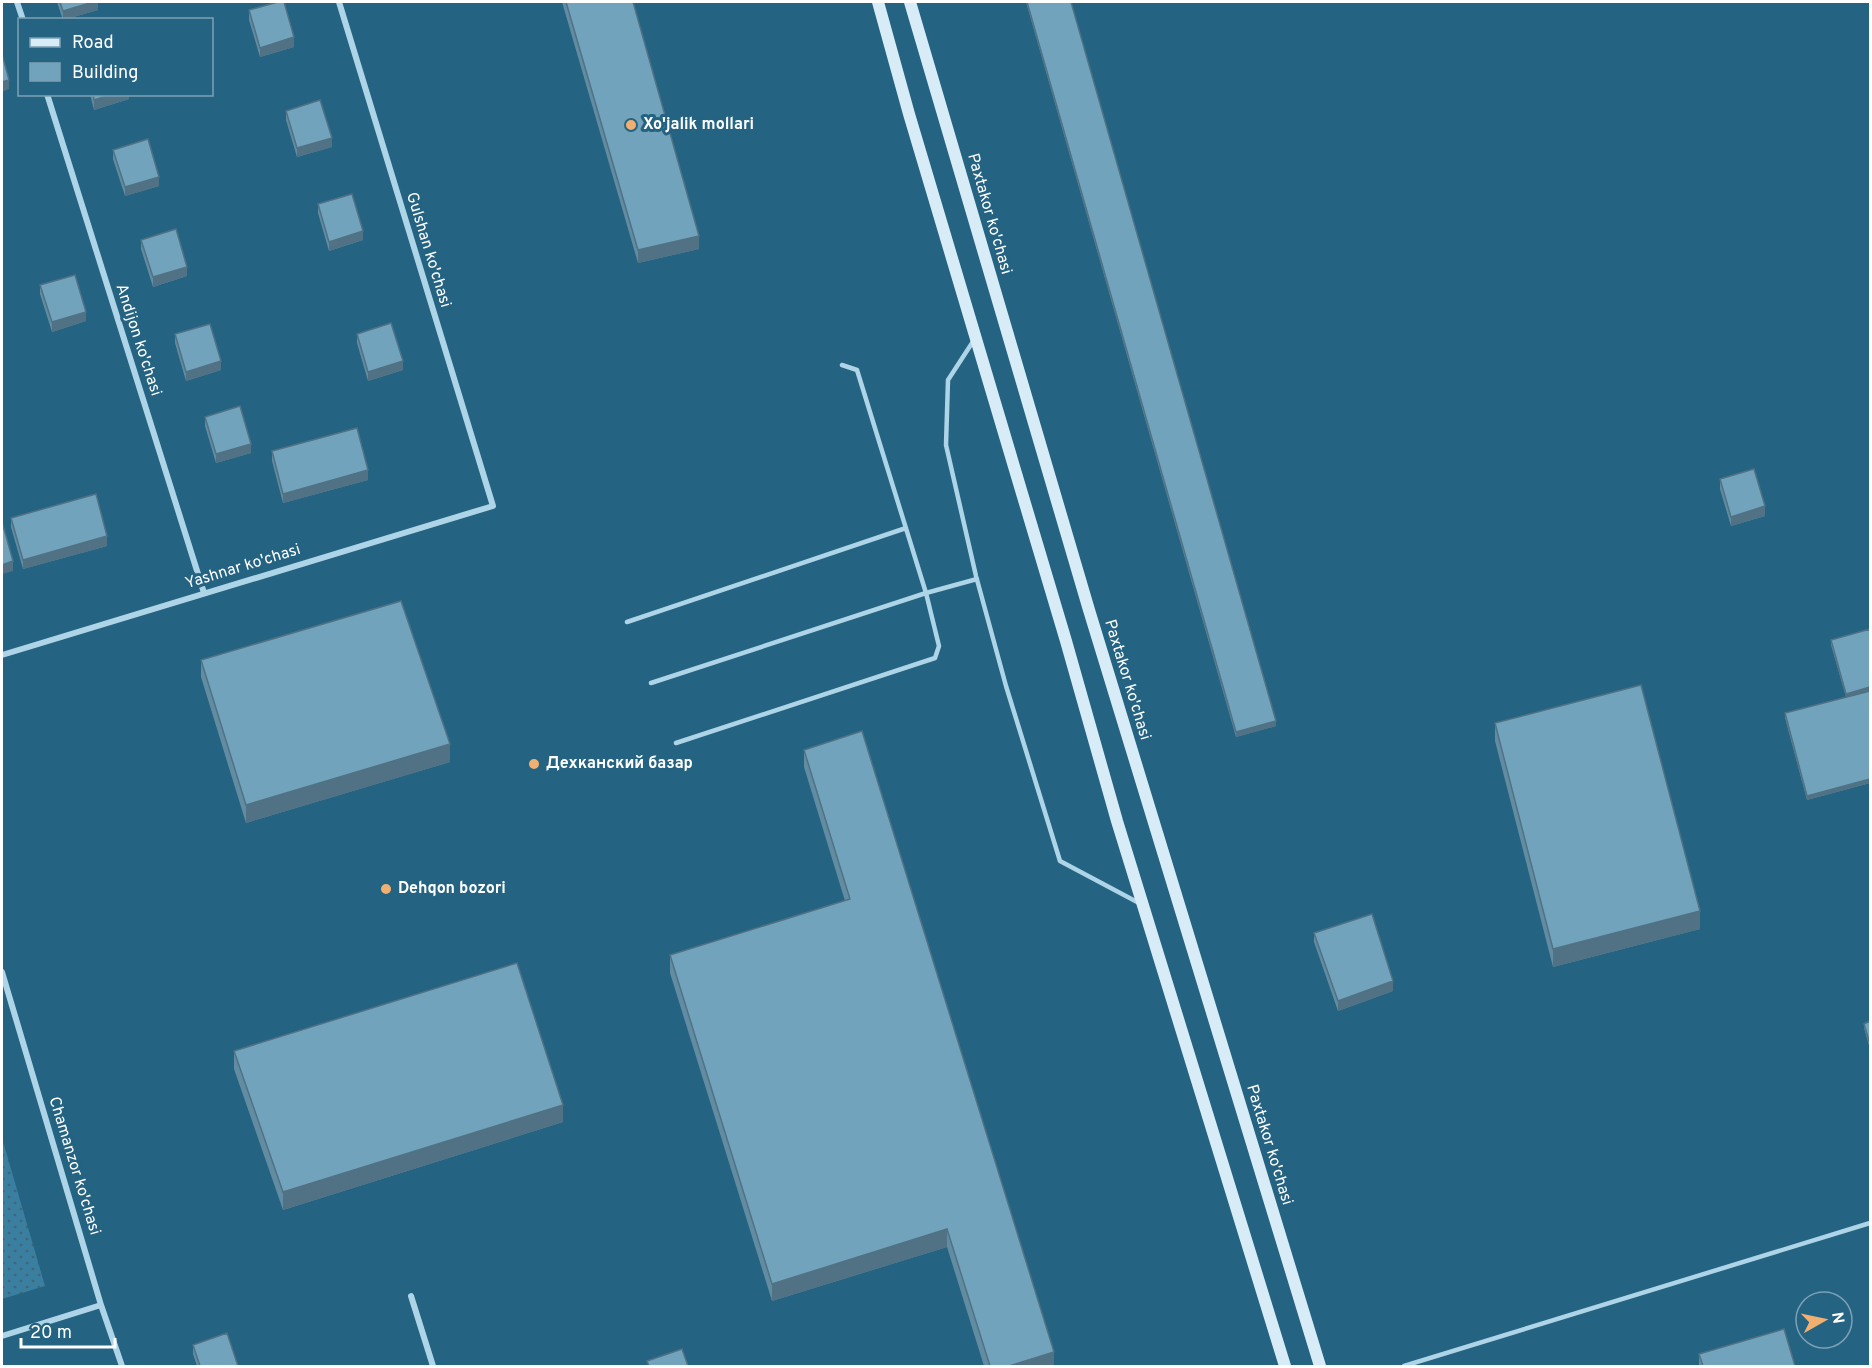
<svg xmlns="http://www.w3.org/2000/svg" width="1872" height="1368" font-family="Overpass,sans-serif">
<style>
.park{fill:url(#park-dots)}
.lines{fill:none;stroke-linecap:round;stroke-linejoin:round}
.lane{stroke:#add4e7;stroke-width:4.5}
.street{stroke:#add4e7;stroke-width:6}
.secondary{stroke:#d7ecf6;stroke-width:12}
.wall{fill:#628ca2}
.shaded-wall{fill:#507284}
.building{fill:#72a3bc;stroke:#507284;stroke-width:1.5}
.poi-dot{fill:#f1b072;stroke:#256382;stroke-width:2}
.labels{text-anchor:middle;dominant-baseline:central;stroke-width:6;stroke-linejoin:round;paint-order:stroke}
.poi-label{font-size:16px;font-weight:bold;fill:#fff;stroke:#256382;text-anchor:start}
.street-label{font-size:16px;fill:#fff;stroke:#256382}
</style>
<defs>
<pattern id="park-dots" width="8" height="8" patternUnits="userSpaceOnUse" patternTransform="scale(1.5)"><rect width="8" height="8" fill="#3a7ea0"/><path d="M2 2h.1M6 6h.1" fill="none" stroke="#436576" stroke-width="1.8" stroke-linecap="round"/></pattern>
</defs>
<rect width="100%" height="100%" fill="#256382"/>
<path class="park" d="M2,1138L45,1286L2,1299Z"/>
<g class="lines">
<path class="lane" d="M974,340L948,380L946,445L976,576L1006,686L1060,861L1139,903
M627,622L906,528
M651,683L926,593L977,579
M676,743L935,658L939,646L926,593L857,370L842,365
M1404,1366L1870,1223"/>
<path class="street" d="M17,2L23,20
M47,94L204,593
M2,655L493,506L339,2
M2,972L101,1305L122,1366
M411,1296L433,1366
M2,1336L101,1305"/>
<path class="secondary" d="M878,2L909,114L1066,641L1117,821L1285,1366
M910,2L1089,610L1320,1366"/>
</g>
<path class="wall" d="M57,2H98V10L63,20Z
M562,2H633L699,249L638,263Z
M1026,2H1071L1276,726L1236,737Z
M249,10L294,47L260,57L249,20Z
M90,94H129V99L94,110Z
M286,111L332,147L297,157L286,120Z
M113,150L159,186L125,196L113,159Z
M318,204L363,240L329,251L318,213Z
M141,240L187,276L153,287L141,249Z
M40,285L86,321L52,332L40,294Z
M175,334L221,370L186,381L175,343Z
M357,334L403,370L368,381L357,343Z
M205,417L251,453L216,463L205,426Z
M272,451L368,480L283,503L272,461Z
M1720,479L1765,516L1731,526L1720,489Z
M11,518L107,546L23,569L11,527Z
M1870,629V783L1807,800L1785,718V713L1846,697L1831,645V640Z
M201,660L450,762L246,823L201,677Z
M1495,723L1700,929L1553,967L1495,741Z
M804,750L1054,1366H984L947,1247L772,1301L670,973V955L845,901L804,767Z
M1314,933L1393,991L1338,1011L1314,942Z
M1870,1021V1049L1864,1028V1024Z
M234,1051L563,1122L283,1210L234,1069Z
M193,1345L238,1366H197L193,1354Z
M1699,1354L1795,1366H1699Z"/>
<path class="shaded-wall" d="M93,2H98V10L63,20V11Z
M294,37V47L260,57V48Z
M9,80V89L2,92V82Z
M113,94H129V99L94,110V100Z
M332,138V147L297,157V148Z
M159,177V186L125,196V187Z
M363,231V240L329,251V242Z
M699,236V249L638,263V250Z
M187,267V276L153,287V277Z
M86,312V321L52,332V322Z
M221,361V370L186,381V372Z
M403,361V370L368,381V372Z
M251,444V453L216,463V454Z
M368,470V480L283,503V494Z
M1765,506V516L1731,526V517Z
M107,536V546L23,569V560Z
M13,561V571L2,574V565Z
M1870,687V692L1846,699V694Z
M1276,721V726L1236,737V732Z
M450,744V762L246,823V805Z
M1870,779V783L1807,800V796Z
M1700,911V929L1553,967V949Z
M1393,981V991L1338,1011V1001Z
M563,1105V1122L283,1210V1192Z
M947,1229V1247L772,1301V1284Z
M1054,1352V1366H1009Z"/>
<path class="building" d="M60,2H93L63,11Z
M278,2H284L294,37L260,48L249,10Z
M566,2H633L699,236L638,250Z
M1027,2H1071L1276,721L1236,732Z
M2,54L9,80L2,82Z
M93,94H113L94,100Z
M320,100L332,138L297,148L286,111Z
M148,139L159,177L125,187L113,150Z
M352,194L363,231L329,242L318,204Z
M176,229L187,267L153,277L141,240Z
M75,275L86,312L52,322L40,285Z
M391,323L403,361L368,372L357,334Z
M210,324L221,361L186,372L175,334Z
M240,406L251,444L216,454L205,417Z
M357,428L368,470L283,494L272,451Z
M1754,469L1765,506L1731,517L1720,479Z
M96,494L107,536L23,560L11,518Z
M2,522L13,561L2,565Z
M401,601L450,744L246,805L201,660Z
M1870,629V687L1846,694L1831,640Z
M1641,685L1700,911L1553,949L1495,723Z
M1870,691V779L1807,796L1785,713Z
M862,731L1054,1352L1009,1366H990L947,1229L772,1284L670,955L850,899L804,750Z
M1372,914L1393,981L1338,1001L1314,933Z
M517,963L563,1105L283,1192L234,1051Z
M1870,1021V1044L1864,1024Z
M1784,1329L1795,1366H1703L1699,1354Z
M227,1333L238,1366H200L193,1345Z
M682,1349L688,1366H649L647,1361Z"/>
<g class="poi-dot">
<circle cx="631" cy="125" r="6"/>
<circle cx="534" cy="764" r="6"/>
<circle cx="386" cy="889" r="6"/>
</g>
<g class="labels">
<g class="poi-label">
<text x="643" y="125">Xo'jalik mollari</text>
<text x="546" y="764">Дехканский базар</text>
<text x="398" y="889">Dehqon bozori</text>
</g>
<g class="street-label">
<text transform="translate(989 214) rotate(74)">Paxtakor ko'chasi</text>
<text transform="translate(428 250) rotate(73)">Gulshan ko'chasi</text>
<text transform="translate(138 340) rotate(72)">Andijon ko'chasi</text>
<text transform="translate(243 567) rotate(-17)">Yashnar ko'chasi</text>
<text transform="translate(1127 680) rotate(73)">Paxtakor ko'chasi</text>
<text transform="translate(1269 1145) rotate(73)">Paxtakor ko'chasi</text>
<text transform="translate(74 1166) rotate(73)">Chamanzor ko'chasi</text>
</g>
</g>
<rect width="1872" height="1368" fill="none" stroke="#ffffff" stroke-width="6"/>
<rect x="18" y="18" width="195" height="78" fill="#256382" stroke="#7ca1b4" stroke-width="1.5"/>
<rect x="30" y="38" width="30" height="9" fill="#d7ecf6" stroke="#7ca1b4" stroke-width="1.5"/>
<text x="72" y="48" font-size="18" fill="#ffffff">Road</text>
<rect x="30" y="63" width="30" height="18" fill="#72a3bc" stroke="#7ca1b4" stroke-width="1.5"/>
<text x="72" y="78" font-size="18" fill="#ffffff">Building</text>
<g transform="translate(1824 1320) rotate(81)"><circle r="28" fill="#256382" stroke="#7ca1b4" stroke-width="1.5"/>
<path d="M0-4.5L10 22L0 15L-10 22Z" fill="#f1b072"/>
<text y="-9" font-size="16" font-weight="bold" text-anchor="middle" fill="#ffffff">N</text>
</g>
<path d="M21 1338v9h94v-9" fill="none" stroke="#ffffff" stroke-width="3"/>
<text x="30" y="1338" font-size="18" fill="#ffffff" stroke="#256382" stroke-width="4.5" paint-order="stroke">20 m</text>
</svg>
